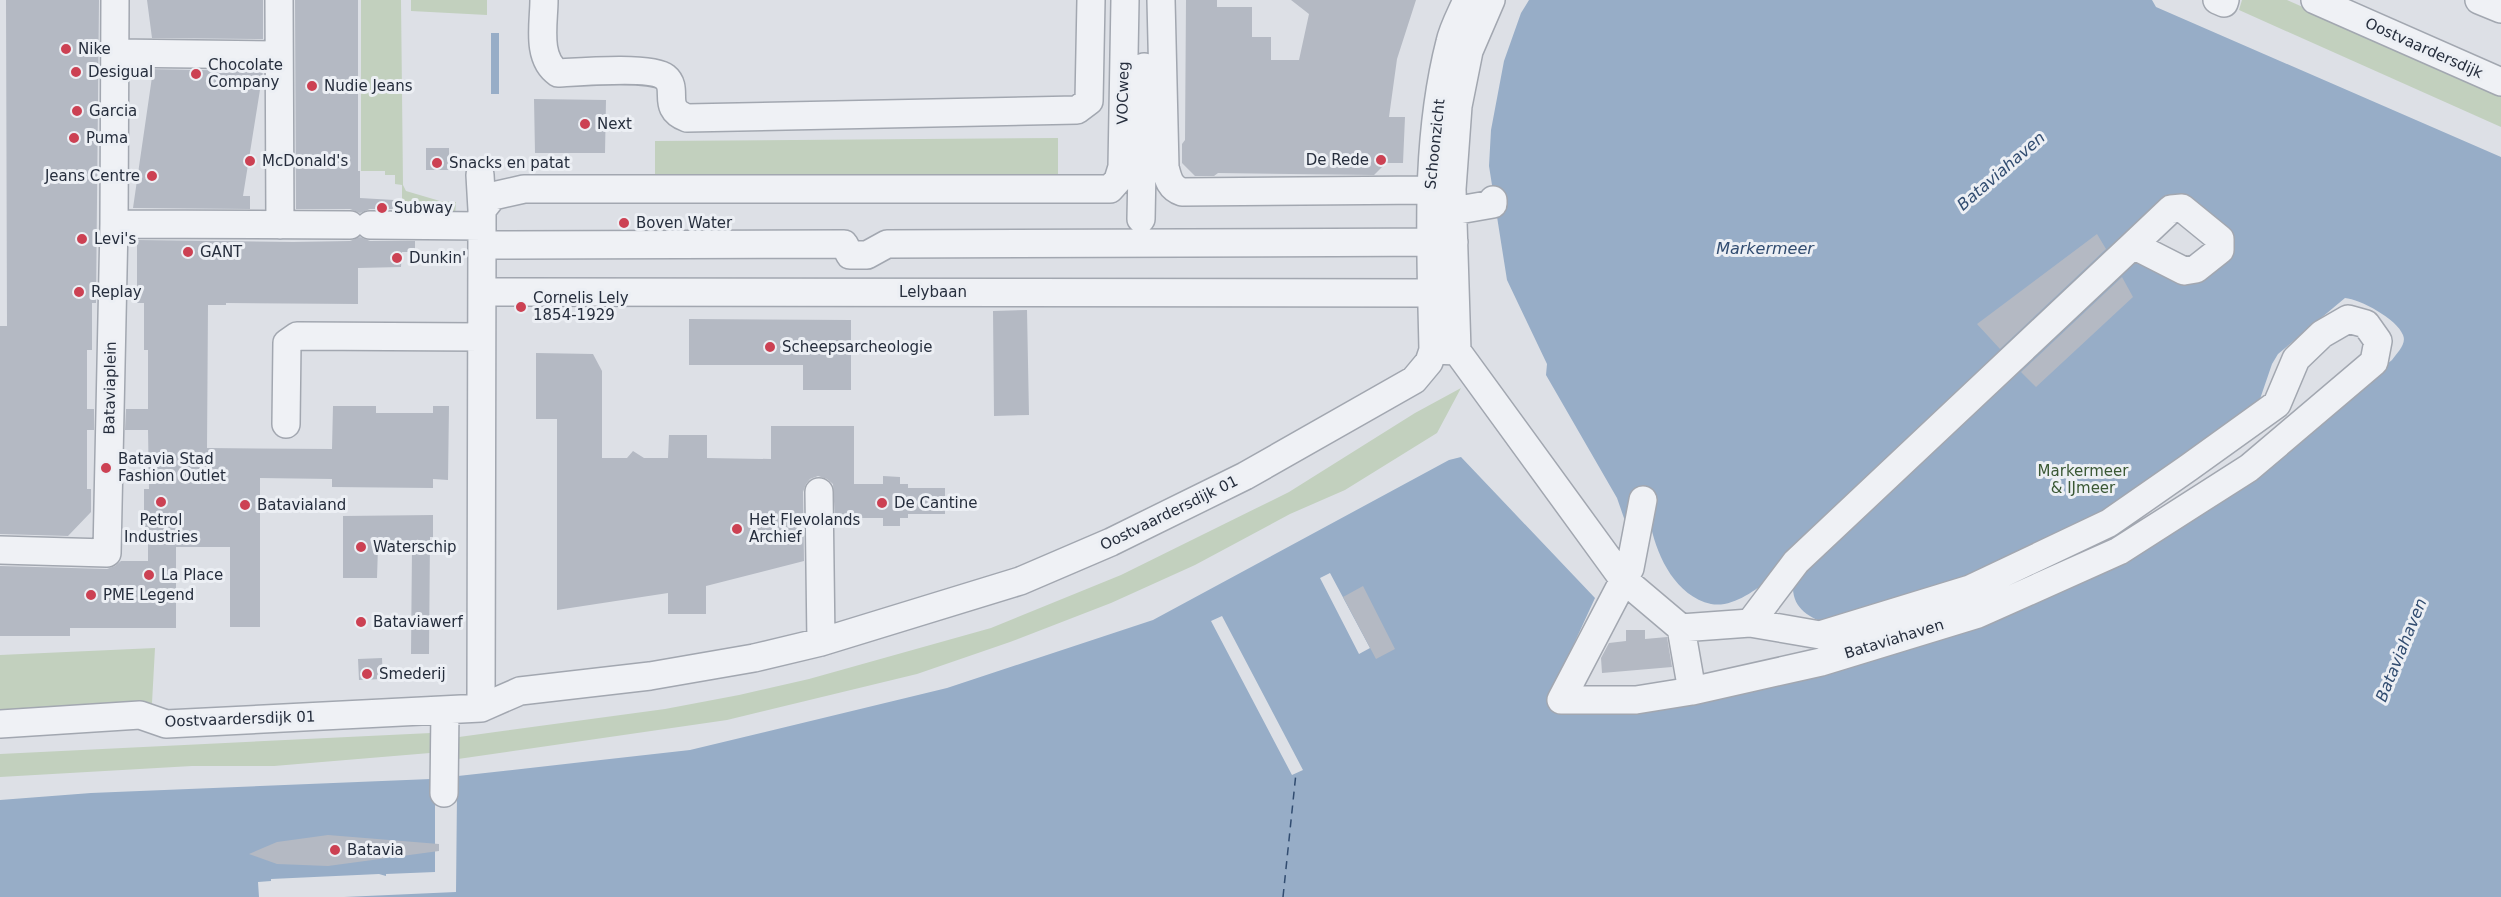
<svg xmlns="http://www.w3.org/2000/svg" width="2501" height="897" font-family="'DejaVu Sans',sans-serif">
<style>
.green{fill:#c2d0be}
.water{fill:#97adc7}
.pier{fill:#dde0e6}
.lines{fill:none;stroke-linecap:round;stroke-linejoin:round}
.ferry{stroke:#314c70;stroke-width:1.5;stroke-dasharray:8 6;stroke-linecap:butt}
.building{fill:#b4b9c3}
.minor-casing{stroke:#a2a7b0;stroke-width:30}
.minor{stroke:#eff1f5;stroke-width:27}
.poi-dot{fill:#cc4153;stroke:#eceff4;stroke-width:2}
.labels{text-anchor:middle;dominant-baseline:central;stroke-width:6;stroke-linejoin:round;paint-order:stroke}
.street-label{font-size:15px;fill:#262e3d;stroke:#eceff4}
.poi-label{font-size:15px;fill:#262e3d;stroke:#eceff4;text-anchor:start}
.park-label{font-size:15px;fill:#3a5834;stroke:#eceff4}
.water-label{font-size:16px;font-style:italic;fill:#314c70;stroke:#eceff4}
</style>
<rect width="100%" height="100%" fill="#dde0e6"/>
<path class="green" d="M361,0H401L403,185L406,191L440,201L456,202L455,216L402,214V185L395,184V175H385V171H361Z
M411,0H487V15L411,11Z
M2242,0H2287L2501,95V127L2239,10Z
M1058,138V176L655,179V141Z
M1461,388L1437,433L1345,490L1290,514L1195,565L1111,603L1010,642L917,674L727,720L458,759L459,737L665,709L739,695L809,679L991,628L1121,575L1289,492L1415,413Z
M155,648L152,703L138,709L0,716V655Z
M431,733L430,753L274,766H192L0,777V754Z"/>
<path class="water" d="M1529,0H2152L2156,7L2501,157V897H0V800L91,793L431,779L457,793L458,776L690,750L947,688L1153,620L1449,460L1461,457L1595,598L1549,698L1551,711L1566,714L1660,706L1748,693L1972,623L2272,458L2392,360C2397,353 2407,344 2403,335C2397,319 2360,299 2345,298L2278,354L2272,364L2260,399L2226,428L2147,489L2092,518L1963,578L1827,624C1811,618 1793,609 1793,588C1792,581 1797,571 1799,564L2130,253L2187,277L2224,252L2184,202L1770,579C1754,591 1732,608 1711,604C1676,596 1658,558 1651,527L1625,521L1617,498L1546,375L1547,364L1507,280L1489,166L1491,130L1504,61L1521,13Z
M491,33H499V94H491Z"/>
<path class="pier" d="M1330,573L1370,648L1359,654L1320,578Z
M1222,616L1303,770L1292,775L1211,621Z
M435,792L457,793L456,892L344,897H259L258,882L271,881V879L379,874L386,876V874L435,872Z"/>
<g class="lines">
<path class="ferry" d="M1283,897L1296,773"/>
</g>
<path class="building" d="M6,0H99L96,303H92V350H87V409H94V430H87V489H91V512L68,536L0,534V326H7Z
M147,0H263V39L152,38Z
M295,0H358V171H360V198L394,200V209H370L360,213L350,209H296Z
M1186,0H1217V7H1252V37H1271V60H1299L1309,14L1291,0H1416L1397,59L1389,117H1405L1403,163H1386L1374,175L1218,173L1214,176H1195L1182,163V144L1185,140Z
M145,69L263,71L243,196H250V209L133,208L152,77H145Z
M534,99L606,100L605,153H535Z
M426,148H449V170H426Z
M2097,234L2106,249L2000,349L1977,324Z
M360,237L370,241H415V252H402L401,267L358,268V304L226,303V305H208L207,448L332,449L333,406H376V413H433V406H449L448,480L433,479V488L332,487V479L260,478V627H230V547H176V628H70V636H0V566L107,569L115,566L121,561H148V527H144V489H149L148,430H125L126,409H148V350H144V303H137V240L293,242L350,241Z
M2122,277L2133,297L2036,387L2021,372Z
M1027,310L1029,415L994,416L993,311Z
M689,319L851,320V390H803V365H689Z
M536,353L593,354L602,371V458H627L633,451L644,458H668L669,435H707V458L771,459V426H854V484H883V476L900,477V484H908V488H945V514H908V518H900V526H883V518H835L833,484L827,479L818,476L810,479L806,484L803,492L804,561L706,586V614H668V593L557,610V419H536Z
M433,515V537H430L429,654H411L412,548L378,547L377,578H343V516Z
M1363,586L1395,649L1376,659L1343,597Z
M1626,630H1645V639L1667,637L1672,667L1602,673L1601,658L1609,643L1626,641Z
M382,658L383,679L359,680L358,659Z
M328,835L439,844V851L328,866L277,864L249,854L277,842Z"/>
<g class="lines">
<g class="minor-casing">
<path id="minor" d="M279,0L280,225
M544,0C544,23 536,58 558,73C577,72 652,66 665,77C680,89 660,108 687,118L1077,110L1089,101L1091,0
M1161,0L1165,167C1168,179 1170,188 1182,192L1430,190
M2217,0L2224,3L2225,0
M2315,0L2501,82
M2479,0L2501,9
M115,53L279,55
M480,175L482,210
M1453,211L1493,204V200
M1141,219L1144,67
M114,224L350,225
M370,225L482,226
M482,245L844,244L850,255H867L887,244L1454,242
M482,292L1432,293
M1433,350L1457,351L1623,579L1681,628L1750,623L1820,635L1970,589L2109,523L2188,468L2277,404L2296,359L2322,334L2348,319L2366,324L2378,341L2374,362L2249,468L2119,551L1978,614L1821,662L1692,691L1681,628
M1457,351L1452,189L1458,106L1469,51L1491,0
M286,424L287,343L297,336L481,337
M819,492L821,642
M1643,500L1630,568L1561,700H1636L1692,691
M0,550L107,553L114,224L115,0
M1750,623L1796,562L2133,245L2171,209L2182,208L2220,239V250L2196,269L2184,271L2133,245
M481,708L482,226V210L493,196L524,189H1110L1118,180L1122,167L1125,0
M0,724L140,715L166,724L481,708L520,691L650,676L754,658L821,642L1020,581L1111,542L1245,476L1414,380L1429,362L1433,350C1431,247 1424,144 1450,42C1453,28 1461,14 1467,0
M444,793L445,710"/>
</g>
<use href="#minor" class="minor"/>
</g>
<g class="poi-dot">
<circle cx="66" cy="49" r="6"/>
<circle cx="76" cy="72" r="6"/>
<circle cx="196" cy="74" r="6"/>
<circle cx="312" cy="86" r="6"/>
<circle cx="77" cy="111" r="6"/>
<circle cx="585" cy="124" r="6"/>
<circle cx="74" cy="138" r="6"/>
<circle cx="1381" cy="160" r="6"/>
<circle cx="250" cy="161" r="6"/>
<circle cx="437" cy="163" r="6"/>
<circle cx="152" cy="176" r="6"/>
<circle cx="382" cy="208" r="6"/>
<circle cx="624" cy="223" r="6"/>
<circle cx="82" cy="239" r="6"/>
<circle cx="188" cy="252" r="6"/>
<circle cx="397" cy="258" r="6"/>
<circle cx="79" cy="292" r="6"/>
<circle cx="521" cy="307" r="6"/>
<circle cx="770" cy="347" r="6"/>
<circle cx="106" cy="468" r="6"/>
<circle cx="161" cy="502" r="6"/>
<circle cx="882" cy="503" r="6"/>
<circle cx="245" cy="505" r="6"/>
<circle cx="737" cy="529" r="6"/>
<circle cx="361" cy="547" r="6"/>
<circle cx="149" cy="575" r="6"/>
<circle cx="91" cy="595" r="6"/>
<circle cx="361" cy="622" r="6"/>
<circle cx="367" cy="674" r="6"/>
<circle cx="335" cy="850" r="6"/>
</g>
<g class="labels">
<g class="street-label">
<text transform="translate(2424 48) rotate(24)">Oostvaardersdijk</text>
<text transform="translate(1123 93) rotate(-89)">VOCweg</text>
<text transform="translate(1435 144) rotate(-84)">Schoonzicht</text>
<text x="933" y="292">Lelybaan</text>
<text transform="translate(110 388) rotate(-89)">Bataviaplein</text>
<text transform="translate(1169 513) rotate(-26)">Oostvaardersdijk 01</text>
<text transform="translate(1894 639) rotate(-17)">Bataviahaven</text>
<text transform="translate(240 719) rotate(-2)">Oostvaardersdijk 01</text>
</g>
<g class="poi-label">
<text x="78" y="49">Nike</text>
<text x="208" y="65">Chocolate<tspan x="208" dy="17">Company</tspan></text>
<text x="88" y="72">Desigual</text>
<text x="324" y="86">Nudie Jeans</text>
<text x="89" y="111">Garcia</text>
<text x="597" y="124">Next</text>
<text x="86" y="138">Puma</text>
<text x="1369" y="160" text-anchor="end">De Rede</text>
<text x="262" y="161">McDonald's</text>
<text x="449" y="163">Snacks en patat</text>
<text x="140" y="176" text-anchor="end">Jeans Centre</text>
<text x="394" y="208">Subway</text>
<text x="636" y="223">Boven Water</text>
<text x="94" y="239">Levi's</text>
<text x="200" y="252">GANT</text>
<text x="409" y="258">Dunkin'</text>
<text x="91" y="292">Replay</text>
<text x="533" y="298">Cornelis Lely<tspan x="533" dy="17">1854-1929</tspan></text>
<text x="782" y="347">Scheepsarcheologie</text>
<text x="118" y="459">Batavia Stad<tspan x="118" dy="17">Fashion Outlet</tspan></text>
<text x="894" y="503">De Cantine</text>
<text x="257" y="505">Batavialand</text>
<text x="161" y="520" text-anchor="middle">Petrol<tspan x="161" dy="17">Industries</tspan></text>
<text x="749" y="520">Het Flevolands<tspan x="749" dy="17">Archief</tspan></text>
<text x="373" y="547">Waterschip</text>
<text x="161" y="575">La Place</text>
<text x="103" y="595">PME Legend</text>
<text x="373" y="622">Bataviawerf</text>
<text x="379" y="674">Smederij</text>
<text x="347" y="850">Batavia</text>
</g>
<g class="park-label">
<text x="2083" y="471">Markermeer<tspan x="2083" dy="17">&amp; IJmeer</tspan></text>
</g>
<g class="water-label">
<text transform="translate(2001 171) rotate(-41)">Bataviahaven</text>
<text x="1765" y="248">Markermeer</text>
<text transform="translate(2401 650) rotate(-68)">Bataviahaven</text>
</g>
</g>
</svg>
